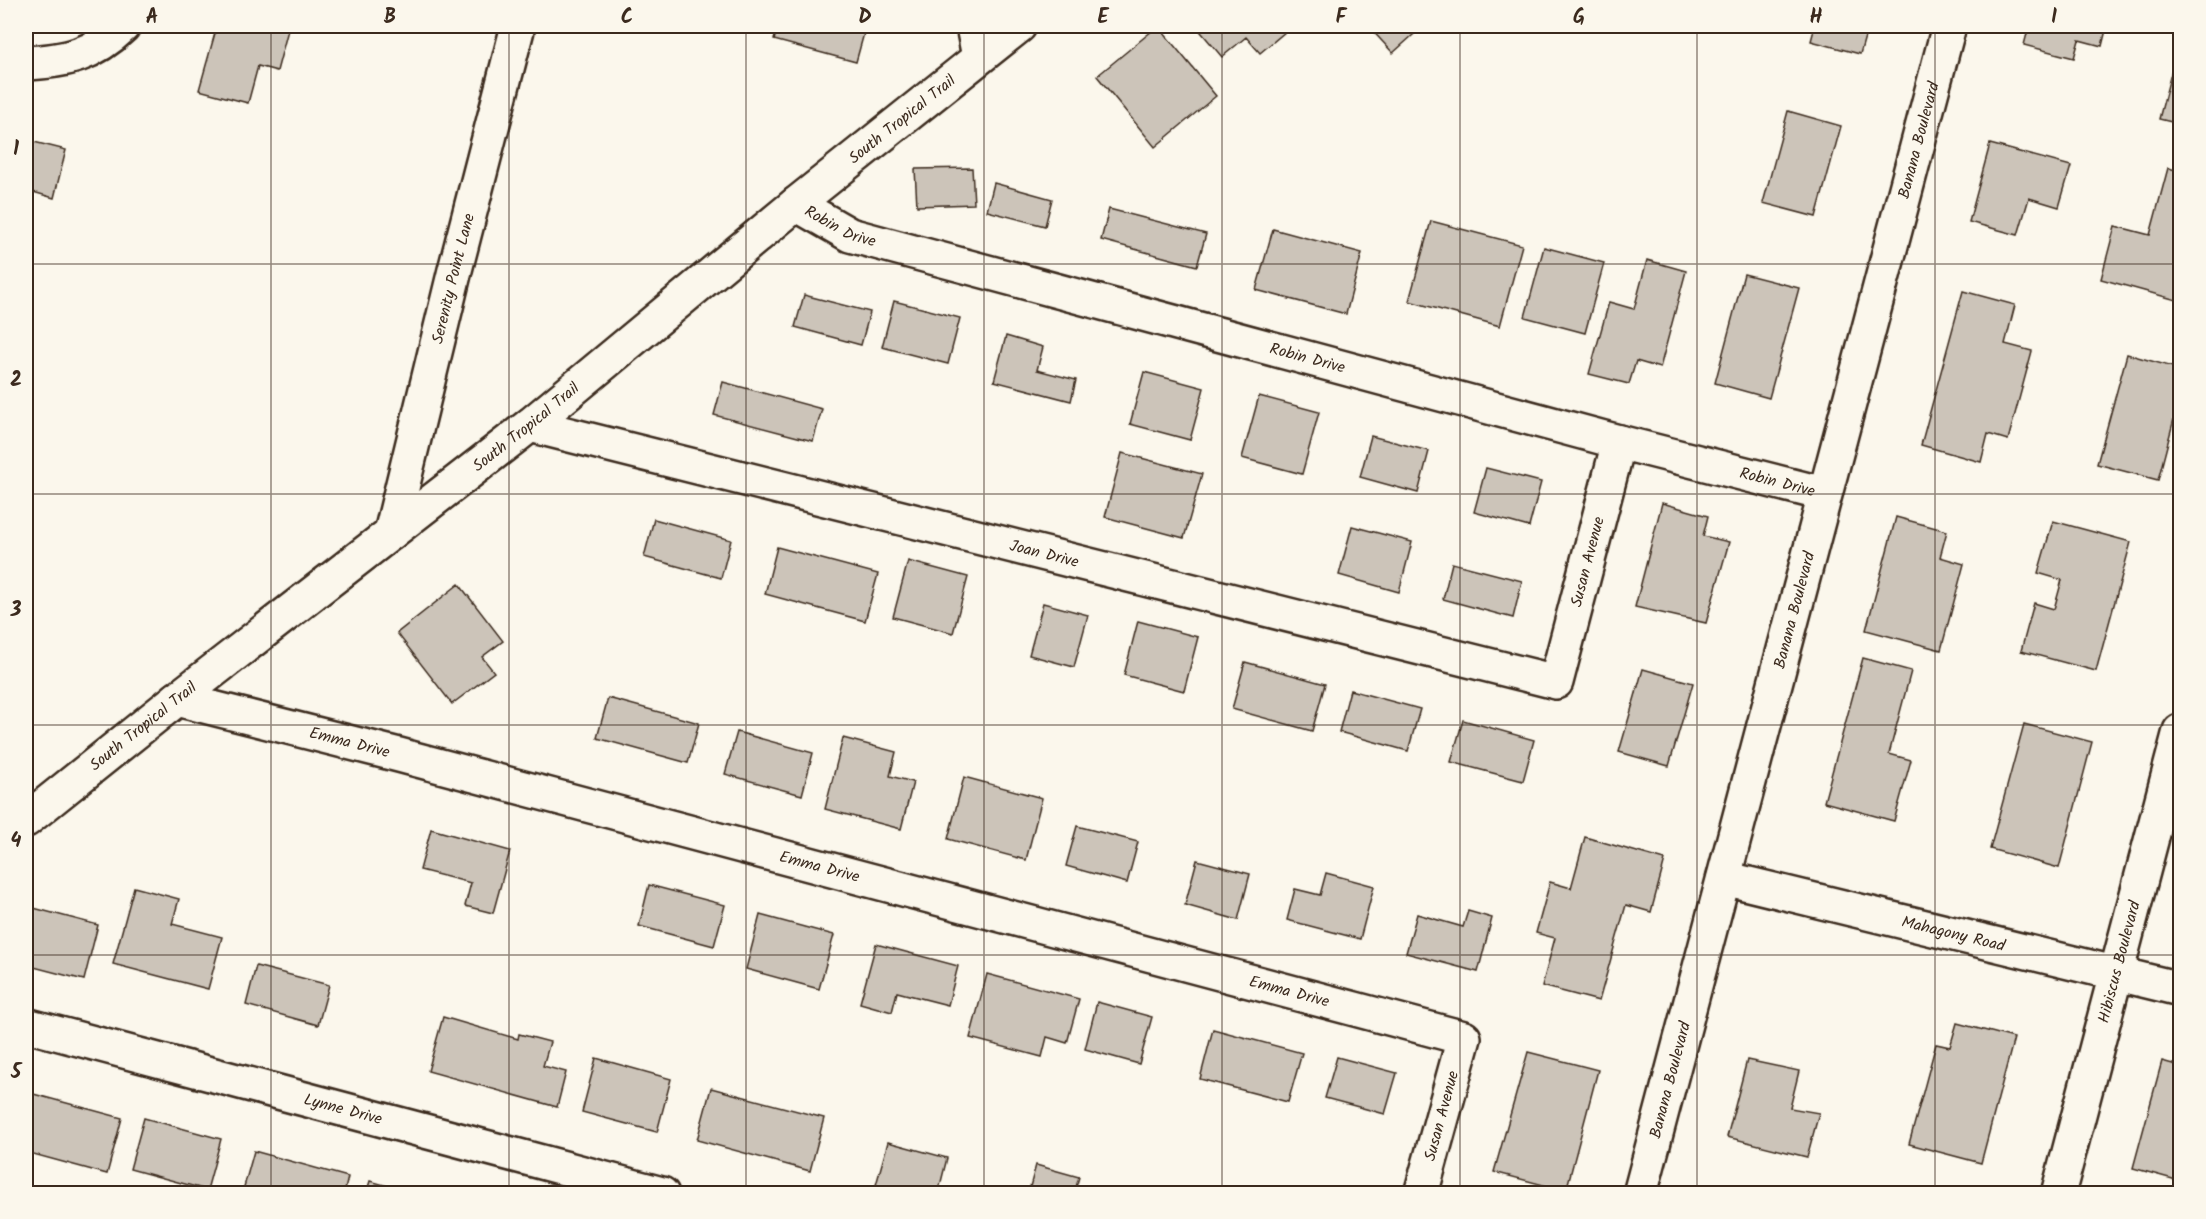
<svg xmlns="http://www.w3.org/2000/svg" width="2206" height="1219" font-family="Kalam,sans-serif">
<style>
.building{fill:#ccc4b9;stroke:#3b2a1e;stroke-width:1.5}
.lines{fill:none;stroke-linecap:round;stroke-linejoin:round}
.minor-casing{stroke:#3b2a1e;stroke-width:38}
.minor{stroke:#fbf7ec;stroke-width:33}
.grid{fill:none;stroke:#3b2a1e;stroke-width:1.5;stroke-opacity:0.55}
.labels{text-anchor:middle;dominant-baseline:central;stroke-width:4.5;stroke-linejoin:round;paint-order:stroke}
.street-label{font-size:16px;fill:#3b2a1e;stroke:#fbf7ec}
.neatline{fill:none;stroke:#3b2a1e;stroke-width:2}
.grid-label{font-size:20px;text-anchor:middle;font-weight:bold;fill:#3b2a1e}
</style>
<rect width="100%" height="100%" fill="#fbf7ec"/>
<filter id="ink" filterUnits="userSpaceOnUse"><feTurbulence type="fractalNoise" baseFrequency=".0167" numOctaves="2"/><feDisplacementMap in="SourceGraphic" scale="12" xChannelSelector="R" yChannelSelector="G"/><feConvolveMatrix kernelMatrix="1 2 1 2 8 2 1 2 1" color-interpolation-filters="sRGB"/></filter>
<g filter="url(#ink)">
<path class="building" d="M217,26H289L277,71L258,66L248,103L199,90Z
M778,26H866L856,62L774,40Z
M1158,26L1216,96L1155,147L1097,76Z
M1196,26H1292L1260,53L1246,37L1222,57Z
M1368,26H1423L1393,53Z
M1815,26H1868L1860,54L1811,41Z
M2029,26H2107L2102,46L2079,40L2074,58L2024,45Z
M2180,39V124L2159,119Z
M1788,111L1841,126L1816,217L1763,203Z
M26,140L66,150L54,198L26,190Z
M1990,144L2071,166L2059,207L2029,198L2018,235L1969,222Z
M972,168L974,204L917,206L915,169Z
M2168,168L2180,171V301L2101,279L2115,226L2150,235Z
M994,183L1052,199L1045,226L987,211Z
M1109,209L1206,234L1197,266L1101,240Z
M1431,221L1522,245L1500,326L1409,301Z
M1273,229L1362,253L1346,314L1256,290Z
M1544,247L1604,263L1585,333L1525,317Z
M1647,260L1686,271L1660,368L1636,361L1629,384L1589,374L1609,302L1634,309Z
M1744,274L1799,288L1769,398L1715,383Z
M1963,291L2015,305L2005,344L2032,351L2008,440L1988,434L1981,462L1921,445Z
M804,295L870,312L861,345L795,327Z
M894,301L960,318L948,364L882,347Z
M1006,336L1043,347L1037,370L1076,380L1071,401L994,381Z
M2127,354L2180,369V396L2158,480L2097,464Z
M1144,372L1204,388L1190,440L1130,424Z
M723,382L822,409L813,441L714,415Z
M1259,396L1319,412L1302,474L1242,458Z
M1371,436L1429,451L1418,493L1360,477Z
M1122,453L1202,474L1184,538L1105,517Z
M1486,468L1541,482L1529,527L1474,512Z
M1662,503L1708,516L1703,536L1729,542L1706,623L1635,607Z
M1896,517L1947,531L1940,557L1964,564L1941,650L1866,630Z
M654,519L731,540L721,578L644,557Z
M2053,521L2131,542L2096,671L2021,651L2034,603L2054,609L2062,580L2038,573Z
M1352,526L1412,542L1399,592L1339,575Z
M777,547L878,574L865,621L765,594Z
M908,561L968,577L953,633L893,617Z
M1452,563L1522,581L1513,618L1443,599Z
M459,584L503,641L482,657L494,672L452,704L397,633Z
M1043,603L1088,615L1074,667L1029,655Z
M1138,621L1198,637L1184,691L1124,675Z
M1863,658L1911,671L1889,754L1911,760L1894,821L1824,802Z
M1245,662L1325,684L1312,731L1232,709Z
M1643,669L1693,683L1669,766L1619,752Z
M1350,690L1420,709L1408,751L1339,732Z
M608,698L699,723L688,763L597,738Z
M1463,720L1534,740L1523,781L1451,762Z
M2024,724L2092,742L2059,868L1990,849Z
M737,732L813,753L802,795L725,774Z
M843,738L896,752L890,776L913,782L901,829L825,809Z
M964,777L1042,798L1026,860L948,839Z
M1077,826L1138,842L1127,883L1066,866Z
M431,829L510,851L493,913L465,906L471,883L420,870Z
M1585,837L1665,860L1651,912L1626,905L1599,1001L1542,986L1555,938L1536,933L1550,882L1571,888Z
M1197,860L1250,874L1238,920L1185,905Z
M1326,873L1374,886L1360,939L1287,920L1295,889L1320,895Z
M649,885L725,905L714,946L639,926Z
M134,887L179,899L172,924L222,937L208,989L113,964Z
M26,906L98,925L84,980L26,965Z
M1468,911L1492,918L1478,972L1406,953L1417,914L1463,927Z
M760,915L834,935L819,989L746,969Z
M876,944L958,966L948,1005L897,992L892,1012L860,1003Z
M256,966L329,985L318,1025L246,1005Z
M987,974L1079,999L1067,1043L1047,1037L1042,1057L970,1038Z
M1097,1002L1152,1017L1139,1064L1085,1049Z
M443,1017L518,1039L519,1034L550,1042L543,1066L566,1072L557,1107L428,1071Z
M1957,1023L2014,1038L1981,1163L1909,1144L1936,1044L1950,1047Z
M1213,1029L1302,1053L1288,1102L1200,1079Z
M1528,1052L1598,1070L1566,1191L1494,1172Z
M1337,1057L1397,1073L1385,1114L1325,1098Z
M596,1058L671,1079L657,1132L582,1112Z
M1747,1060L1799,1071L1790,1108L1819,1113L1807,1157L1727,1137Z
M2162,1061L2180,1066V1181L2133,1168Z
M711,1088L824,1118L810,1171L697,1140Z
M26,1092L122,1118L107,1174L26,1152Z
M144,1118L221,1139L207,1190L130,1169Z
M888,1142L947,1158L938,1194H907L876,1185Z
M254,1151L348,1177L344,1194H242Z
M1036,1165L1079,1177L1074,1194H1028Z
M370,1181L416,1194H366Z"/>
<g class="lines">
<g class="minor-casing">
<g id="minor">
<path d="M973,26L979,57"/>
<path d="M26,63C67,61 93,55 123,26"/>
<path id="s1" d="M796,204L850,235L1619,442L1824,494"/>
<path id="s2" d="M530,425L1556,682L1619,442"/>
<path id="s3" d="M391,533L455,270L518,26"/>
<path id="s4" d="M177,699L399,755L1464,1038L1421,1194"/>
<path id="s5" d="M26,820L177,699L530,425L796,204L1019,26"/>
<path id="s6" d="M1724,878L2180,989"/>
<path id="s7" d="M26,1025L662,1194"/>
<path id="s8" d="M1640,1194L1949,26"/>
<path id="s9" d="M2058,1194L2180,731"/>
</g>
</g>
<use href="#minor" class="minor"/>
</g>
</g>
<path class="grid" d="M271,26V1194M509,26V1194M746,26V1194M984,26V1194M1222,26V1194M1460,26V1194M1697,26V1194M1935,26V1194M26,264H2180M26,494H2180M26,725H2180M26,955H2180"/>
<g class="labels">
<g class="street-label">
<text stroke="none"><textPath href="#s5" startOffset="1122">South Tropical Trail</textPath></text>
<text stroke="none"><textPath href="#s8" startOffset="1090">Banana Boulevard</textPath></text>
<text stroke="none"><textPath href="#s1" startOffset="50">Robin Drive</textPath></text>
<text stroke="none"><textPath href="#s3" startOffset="262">Serenity Point Lane</textPath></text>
<text stroke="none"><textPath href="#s1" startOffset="536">Robin Drive</textPath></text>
<text stroke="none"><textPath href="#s5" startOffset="636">South Tropical Trail</textPath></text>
<text stroke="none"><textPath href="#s1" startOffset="1022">Robin Drive</textPath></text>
<text stroke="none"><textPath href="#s2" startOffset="530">Joan Drive</textPath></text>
<text stroke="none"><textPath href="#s2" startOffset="1182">Susan Avenue</textPath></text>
<text stroke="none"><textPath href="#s8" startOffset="604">Banana Boulevard</textPath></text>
<text stroke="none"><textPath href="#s5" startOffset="150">South Tropical Trail</textPath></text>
<text stroke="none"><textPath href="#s4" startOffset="178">Emma Drive</textPath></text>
<text stroke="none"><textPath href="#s4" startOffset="664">Emma Drive</textPath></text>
<text stroke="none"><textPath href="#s6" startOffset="236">Mahagony Road</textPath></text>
<text stroke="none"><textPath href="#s9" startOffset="240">Hibiscus Boulevard</textPath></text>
<text stroke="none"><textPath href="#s4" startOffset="1150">Emma Drive</textPath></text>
<text stroke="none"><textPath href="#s8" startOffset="118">Banana Boulevard</textPath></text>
<text stroke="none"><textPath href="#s7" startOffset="328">Lynne Drive</textPath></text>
<text transform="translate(1442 1116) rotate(-75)">Susan Avenue</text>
</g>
</g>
<rect width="2206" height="1219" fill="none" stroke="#fbf7ec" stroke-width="66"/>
<rect x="33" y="33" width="2140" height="1153" class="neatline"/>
<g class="grid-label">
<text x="152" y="23">A</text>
<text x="390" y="23">B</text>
<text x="627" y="23">C</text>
<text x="865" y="23">D</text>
<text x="1103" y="23">E</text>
<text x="1341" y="23">F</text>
<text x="1579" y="23">G</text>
<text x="1816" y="23">H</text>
<text x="2054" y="23">I</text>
<text x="16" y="155">1</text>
<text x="16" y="386">2</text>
<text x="16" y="616">3</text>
<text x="16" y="847">4</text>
<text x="16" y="1078">5</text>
</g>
</svg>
